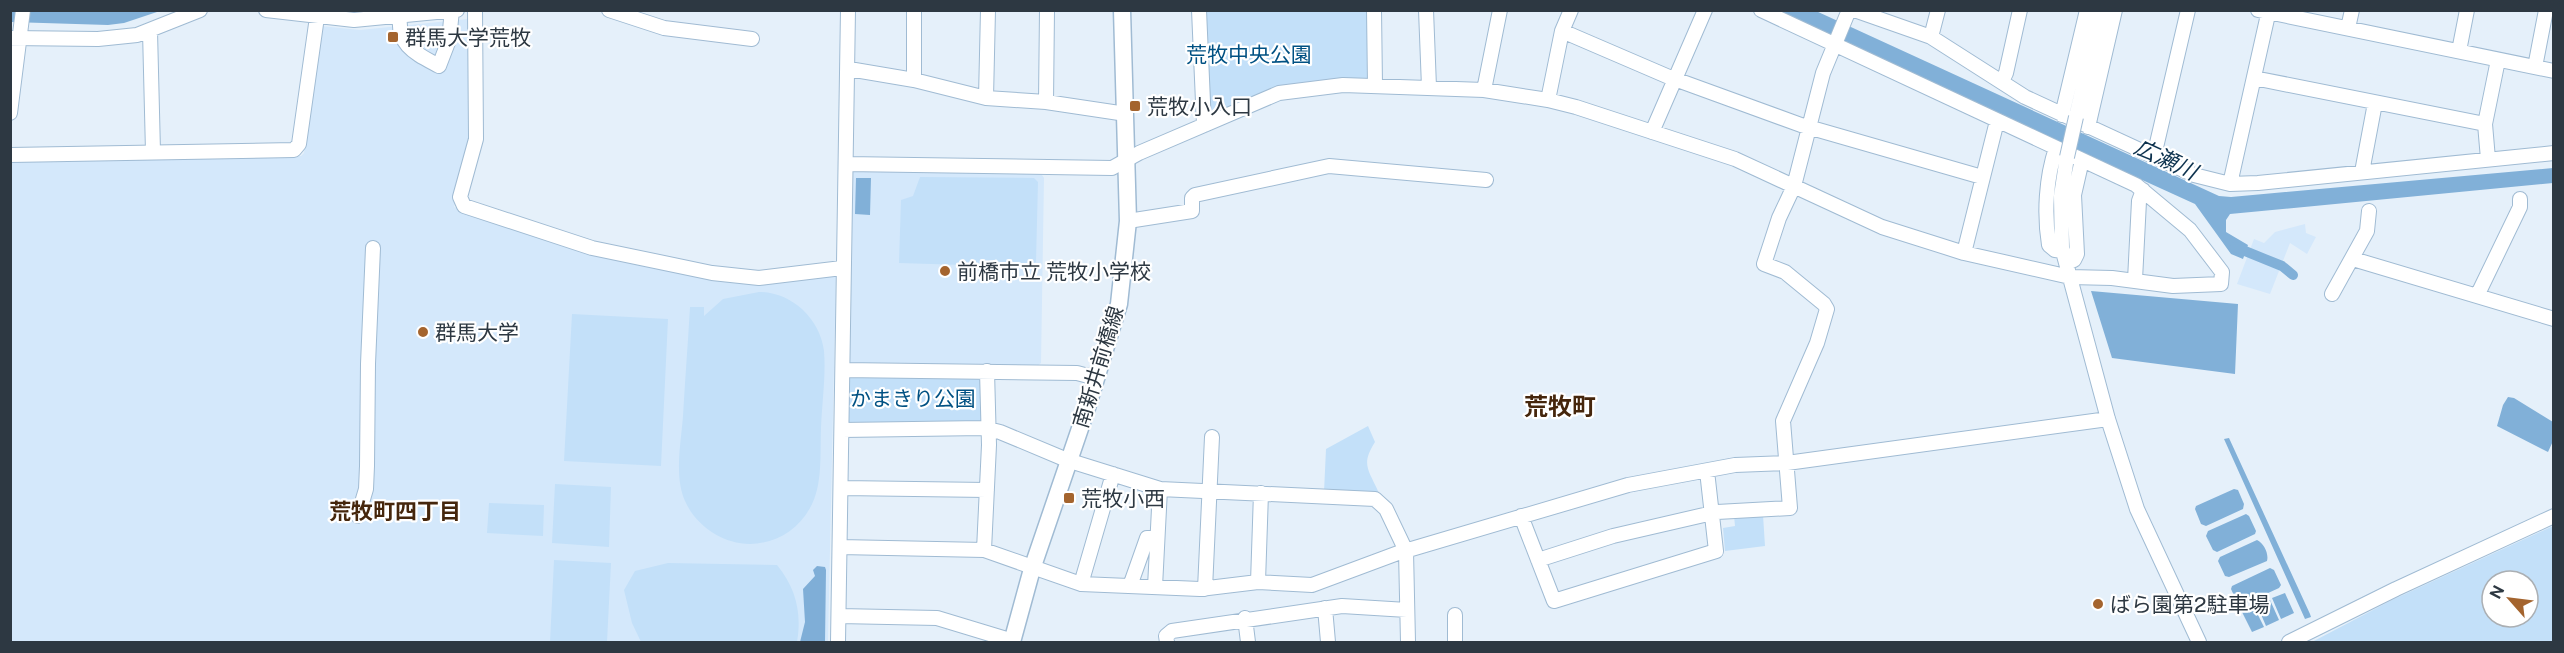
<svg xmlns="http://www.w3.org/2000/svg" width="2564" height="653" font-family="'Public Sans','Noto Sans JP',sans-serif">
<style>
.built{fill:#d4e8fb}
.green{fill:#c3e0f9;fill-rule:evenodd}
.forest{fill:#7faed7}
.water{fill:#81b0d8}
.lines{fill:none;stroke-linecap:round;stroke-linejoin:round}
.canal{stroke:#81b0d8;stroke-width:10}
.minor-casing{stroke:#a0bbd3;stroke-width:16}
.major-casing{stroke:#a0bbd3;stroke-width:19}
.minor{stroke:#fff;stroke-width:14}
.major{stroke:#fff;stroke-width:16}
.minor-bridge-casing{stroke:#a0bbd3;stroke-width:16;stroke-linecap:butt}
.minor-bridge{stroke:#fff;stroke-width:14}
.poi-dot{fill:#a4642e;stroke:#fff;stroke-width:2}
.labels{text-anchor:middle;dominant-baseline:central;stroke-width:4.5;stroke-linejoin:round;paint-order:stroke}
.poi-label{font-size:21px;fill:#2d3842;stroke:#fff;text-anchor:start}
.park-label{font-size:21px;fill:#005183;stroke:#fff}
.street-label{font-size:21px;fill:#2d3842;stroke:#fff}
.water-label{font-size:22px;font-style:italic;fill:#0d324e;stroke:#fff}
.neighbourhood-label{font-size:22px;font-weight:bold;fill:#45260c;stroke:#fff}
.quarter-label{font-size:24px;font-weight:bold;fill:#45260c;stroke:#fff}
</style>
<rect width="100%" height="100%" fill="#e5f0fa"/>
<path class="built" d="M468,19L471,142L454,207L540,237L685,272L836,274L828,642H11L10,158L301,156L304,153L318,28L321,26L360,30Z
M853,170L1040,172L1044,178L1041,363L1036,367L850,363L846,360L849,174Z
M2305,224L2306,233L2316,237L2307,254L2290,243L2270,294L2237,284L2254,239L2264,243L2275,232Z"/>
<path class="green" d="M1204,11H1369L1371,76L1368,81L1347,80L1211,117L1206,114Z
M920,177L1034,178L1038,182L1036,262L1022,267L899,263L901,200L913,196Z
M759,292C791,292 820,318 824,351C826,375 822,403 821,428C820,453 823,486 810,508C797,531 776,543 750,544C723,544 696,526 685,501C674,476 681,443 683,416C685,379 688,343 690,307H704V316L723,299Z
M572,314L668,319L661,466L564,461Z
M847,376H978L982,379V419L978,423L849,422L845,417Z
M1368,426L1375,442C1361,464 1368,469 1378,491L1376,495L1324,492L1326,449Z
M555,484L611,487L609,547L552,543Z
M489,503L544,505L543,536L487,533Z
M1763,515L1765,546L1725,551L1723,528L1735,526L1734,516Z
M2553,526V642H2312L2392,600ZM2492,581H2528V617H2492Z
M554,560L611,563L607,642H550Z
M668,563L777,565C796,588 802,613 797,642H641L632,623L624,590L635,571Z"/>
<path class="forest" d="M817,566L825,567L826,570L825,642H800L805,622L803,589L815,576L813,570Z"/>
<path class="water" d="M11,11H160L124,23L108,25L11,22Z
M1772,11H1816L2219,196L2231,197L2553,168V183L2230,214L2226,220V232L2248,245L2243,259L2231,254L2195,204Z
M856,178H871L870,215L855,214Z
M2091,291L2238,304L2235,374L2112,358Z
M2508,397L2514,398L2553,422V441L2548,452L2497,426L2503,405Z
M2229,438L2310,614L2311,617L2305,619L2224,439Z
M2234,489L2238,490L2244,504L2243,509L2206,526L2201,524L2195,509L2196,506Z
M2246,514L2249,516L2256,531L2255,534L2217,552L2213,550L2206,536L2208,531Z
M2257,540C2264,543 2269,554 2267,561L2229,577L2225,576L2218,561L2220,557Z
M2270,568L2274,570L2281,585L2279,588L2242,605L2238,604L2231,589L2232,586Z
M2285,593L2294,613L2281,619L2272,598Z
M2270,600L2279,620L2266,626L2257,605Z
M2254,607L2264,627L2252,632L2242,612Z"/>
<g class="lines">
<path class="canal" d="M2235,247L2282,266L2293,275"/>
<g class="minor-casing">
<path id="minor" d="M266,10L354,20L457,10
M475,10L476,139L460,197L464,206L592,248L712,273L759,278L842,268
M609,10L664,28L752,39
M1199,10L1204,125
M1374,10L1375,85
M1426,10L1429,87
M1854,10L1931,37L2025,97L2194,175L2230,184L2258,183L2554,153
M2258,10L2554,71
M400,16C397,46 415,53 439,66L449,40L452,10
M2348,28L2352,10
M150,31L153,152
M1562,31L1669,77L1801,125L1982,177
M1931,37L1938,10
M10,38L98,39L137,35L200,10
M2459,51L2467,10
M2535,67L2546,10
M849,69L914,80L986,98L1046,102L1126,114
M2254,78L2485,124
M914,80V10
M2002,81L2006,73L2020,10
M1484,90L1500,10
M986,98L988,10
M1548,100L1562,31L1571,10
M1046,102L1047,10
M10,113L23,10
M2062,115L2087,10
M2076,117L2101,10
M2088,127L2115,10
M1652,132L1705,10
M2056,148C2046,178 2044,214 2049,245L2055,250L2063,251
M10,155L294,150L299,144L317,17
M2154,156L2188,10
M2067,157L2061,196L2062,248L2108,419L2137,509L2199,642
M2488,159L2485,124L2498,60
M846,164L1112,168L1139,153L1279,93L1343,85L1484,90L1548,100L1576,107L1735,159L1882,227L1964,253L2070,277L2112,278L2173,286L2221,284L2222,272L2190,230L2136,185L1761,10
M2362,172L2375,103
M2230,184L2269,10
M1128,221L1192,211V198L1195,195L1329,166L1486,180
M1964,253L1997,121
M2353,259L2554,319
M2066,263L2074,260L2077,254L2074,195L2082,160
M2135,280L2139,201L2143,190
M2332,294L2367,231L2369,211
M2477,296L2520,207V199
M843,370L1077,373L1096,378
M842,430L984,428L1000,432L1067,460L1160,489L1375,499L1386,509L1406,551L1408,642
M842,488L987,490
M358,516L366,489L367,466L368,364L373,248
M1521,516L1554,601L1716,551L1707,471
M840,547L984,550L1081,584L1200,589L1258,582L1312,585L1398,553L1628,485L1735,465L1787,463L2108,419
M984,550L989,445L987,371
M1538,560L1613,536L1717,512L1790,508L1783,421L1817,343L1827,309L1824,304L1785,272L1764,264L1779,218L1794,186L1823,73L1849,10
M1258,582L1261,493
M1081,584L1113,474
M1130,586L1147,538H1157
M1155,587L1160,489
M1205,589L1212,437
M1325,608L1328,642
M1455,615V642
M839,616L937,618L1013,641
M1245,618L1248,642
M838,642L848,10
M1167,642L1166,636L1172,631L1342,606L1407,610
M2289,642L2396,589L2554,516"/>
</g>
<g class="major-casing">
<path id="major" d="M1012,642L1032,569L1087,408L1119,304L1128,221L1122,10"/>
</g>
<use href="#minor" class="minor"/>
<use href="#major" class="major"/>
<g class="minor-bridge-casing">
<path id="minor-bridge" d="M2067,157L2076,117"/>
</g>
<use href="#minor-bridge" class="minor-bridge"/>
</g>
<g class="poi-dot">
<rect x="387" y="31" width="12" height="12" rx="3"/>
<rect x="1129" y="100" width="12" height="12" rx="3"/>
<circle cx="945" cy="271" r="6"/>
<circle cx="423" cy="332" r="6"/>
<rect x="1063" y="492" width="12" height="12" rx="3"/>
<circle cx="2098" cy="604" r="6"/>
</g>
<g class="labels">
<g class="poi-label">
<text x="405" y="37">群馬大学荒牧</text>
<text x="1147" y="106">荒牧小入口</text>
<text x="957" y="271">前橋市立 荒牧小学校</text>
<text x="435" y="332">群馬大学</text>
<text x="1081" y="498">荒牧小西</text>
<text x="2110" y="604">ばら園第2駐車場</text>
</g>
<g class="park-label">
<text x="1249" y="54">荒牧中央公園</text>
<text x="913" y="398">かまきり公園</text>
</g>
<g class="street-label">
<text transform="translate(1098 367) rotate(-73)">南新井前橋線</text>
</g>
<g class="water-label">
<text transform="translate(2166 159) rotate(25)">広瀬川</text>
</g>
<g class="neighbourhood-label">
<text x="395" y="511">荒牧町四丁目</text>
</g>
<g class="quarter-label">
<text x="1560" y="406">荒牧町</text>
</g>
</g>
<rect width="2564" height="653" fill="none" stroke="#2d3842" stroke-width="24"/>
<g transform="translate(2510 599) rotate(298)"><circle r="28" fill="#ffffff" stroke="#abafb3" stroke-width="1.5"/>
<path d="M0-4.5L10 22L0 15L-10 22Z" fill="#a4642e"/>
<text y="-9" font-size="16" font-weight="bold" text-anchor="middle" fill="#2d3842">N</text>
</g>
</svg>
